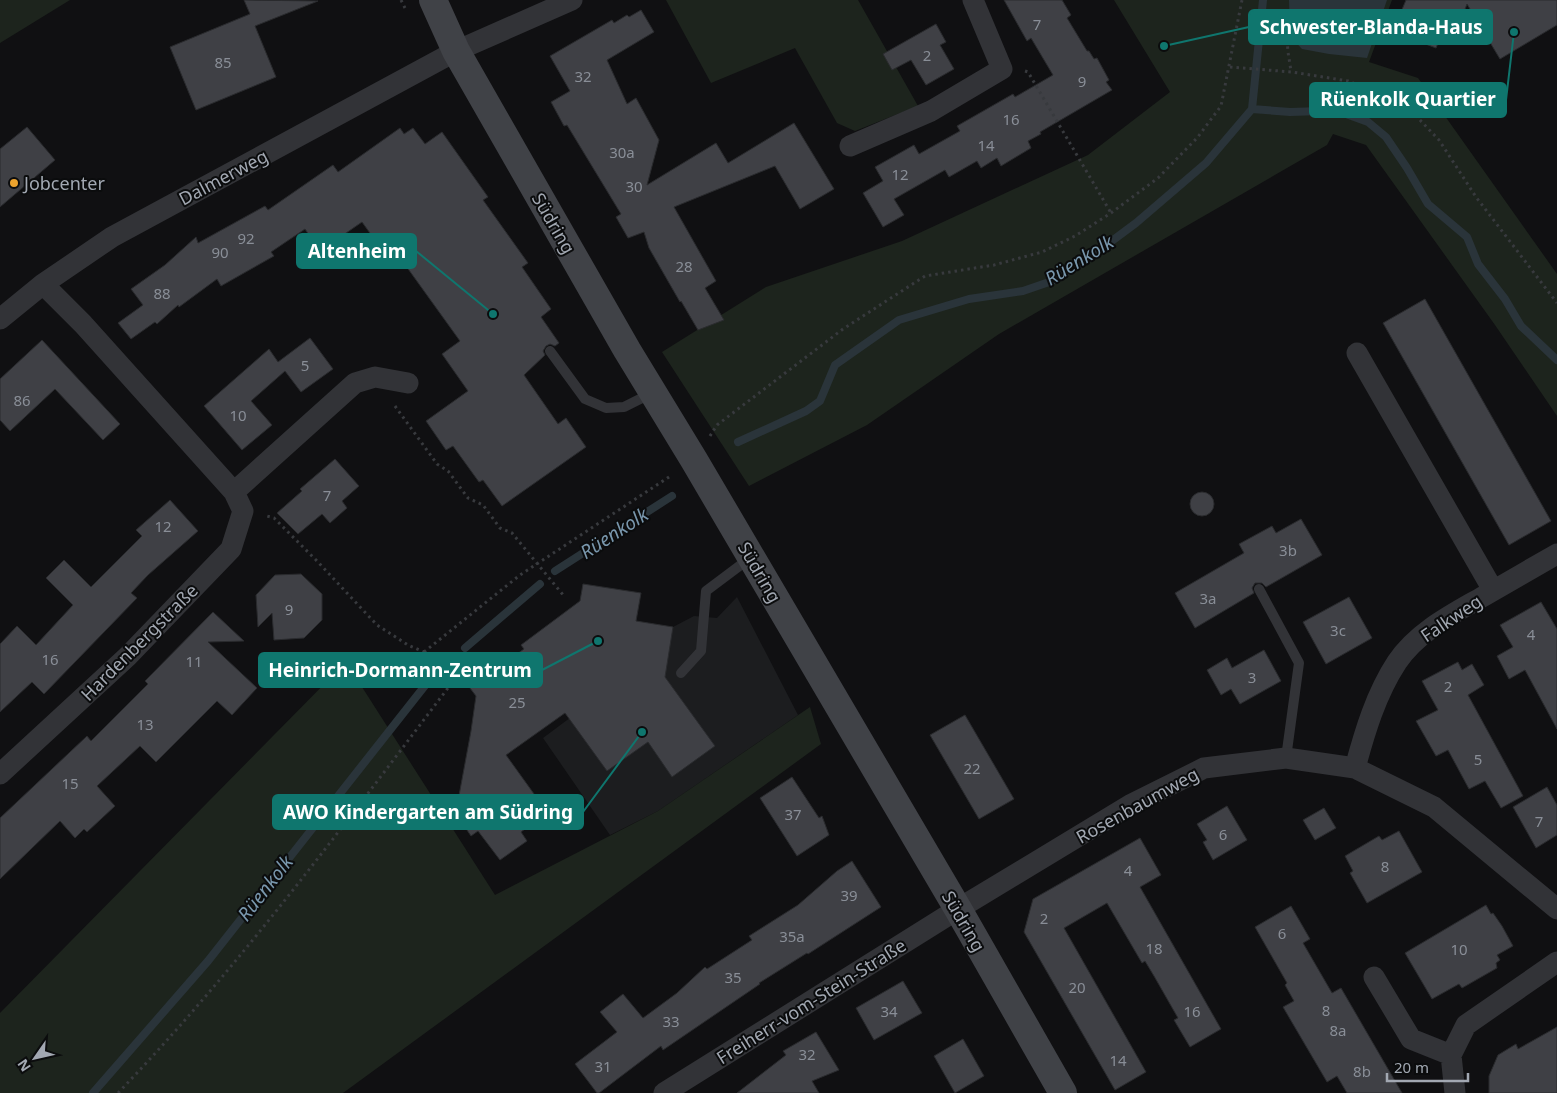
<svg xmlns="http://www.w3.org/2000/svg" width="1557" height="1093" font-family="'Noto Sans',sans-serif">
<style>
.built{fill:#1c1d1f}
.green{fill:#1d241d}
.water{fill:#2a343a}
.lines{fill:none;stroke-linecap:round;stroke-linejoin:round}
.stream{stroke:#2a343a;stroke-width:8}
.building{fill:#3f4045;stroke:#2a2b2e}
.path{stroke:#383a3e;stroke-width:3;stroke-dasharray:2.5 4;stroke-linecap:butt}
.lane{stroke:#323337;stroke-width:10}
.street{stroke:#323337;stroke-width:21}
.secondary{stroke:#404247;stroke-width:28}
.poi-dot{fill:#eca32e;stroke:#0b0c0d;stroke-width:2}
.labels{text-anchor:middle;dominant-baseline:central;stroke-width:4;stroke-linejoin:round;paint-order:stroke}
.number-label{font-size:15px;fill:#898e97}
.street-label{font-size:18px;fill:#a2a8b2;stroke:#0b0c0d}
.poi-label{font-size:18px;fill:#a2a8b2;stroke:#0b0c0d;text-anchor:start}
.water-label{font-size:19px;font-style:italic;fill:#7997ad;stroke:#0b0c0d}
.leader{fill:none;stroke:#0f766e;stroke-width:2}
.callout-dot{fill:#0f766e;stroke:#0b0c0d;stroke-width:2}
.callout{fill:#0f766e;stroke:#0f766e;stroke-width:2}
.callout-label{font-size:19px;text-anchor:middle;font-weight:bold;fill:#fff}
</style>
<rect width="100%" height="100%" fill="#101012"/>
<path class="built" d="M737,597L798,715L658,811L610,835L543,738L606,691L636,621L673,627L694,616L717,618Z"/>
<path class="green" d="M0,0H70L0,43Z
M666,0H858L918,106L855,131L837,123L795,48L711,83Z
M1114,0H1392L1369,62L1418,78L1557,274V416L1495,325L1366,145L1333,134L1327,145L999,334L867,425L749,486L662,352L766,287L902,241L1088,155L1170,92Z
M346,662L495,895L658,811L810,707L821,744L343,1093H0V1013Z"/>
<path class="water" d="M1289,0H1387L1367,58L1329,54L1302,49L1290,36Z"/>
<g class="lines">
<path class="stream" d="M1252,109L1290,112L1322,111L1346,114L1368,122L1386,137L1407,168L1428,204L1467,237L1478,264L1505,299L1521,326L1557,360
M738,442L806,411L820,401L835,365L899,320L969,299L1023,291L1052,281L1089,258L1136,223L1206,163L1252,109L1263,0
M555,571L672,496
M465,648L540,584
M93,1093L208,961L431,678"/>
</g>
<path class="building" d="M244,0L318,1L255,26L276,77L196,110L170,47L250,14Z
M1004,0H1062L1071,15L1067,18L1087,51H1089L1094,59L1097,58L1109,80L1106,82L1112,90L1040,132L1041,134L1028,141L1031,148L1001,166L997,158L981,168L977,161L949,177L945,170L894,199L904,215L883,227L863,193L883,181L875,167L914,145L919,154L960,131L957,126L1013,94L1015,97L1053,75L1031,38L1027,41Z
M1406,0H1557V25L1500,59L1467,4L1452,43L1440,38L1436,48L1410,38L1415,26L1398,19Z
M641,10L654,32L607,60L627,104L636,98L659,140L647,185L716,143L728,163L794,123L834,189L800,209L775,166L674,207L716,281L705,288L724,320L698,330L681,301L680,302L649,248L644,232L628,238L616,217L621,214L567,125L564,126L551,102L570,91L550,56L612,20L614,23L627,15L629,17Z
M936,24L946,42L940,45L954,69L926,85L911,60L892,70L883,54Z
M27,127L55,160L0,207V149Z
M400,128L404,134L413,128L425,144L442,132L488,197L483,200L528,263L522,267L551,309L541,317L559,343L555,346L550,344L546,346L543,351L545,355L524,375L558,424L566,418L586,447L502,506L483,480L479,482L453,446L446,450L426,421L468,391L442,354L460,341L401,259L393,265L362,222L320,251L305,229L271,252L274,256L221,286L217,279L179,307L178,305L157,324L155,322L131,339L118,323L143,305L131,289L165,265L196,237L198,243L265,206L268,210L333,165L338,172Z
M1425,299L1551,521L1509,545L1383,323Z
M310,338L333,369L301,392L285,371L251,401L272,425L242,450L204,406L269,349L278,362Z
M42,340L120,424L103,440L55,389L10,431L0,420V379Z
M335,459L359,486L342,501L347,508L330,523L322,514L298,534L277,513L302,491L300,489Z
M1190 504a12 12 0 1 1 24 0a12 12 0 1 1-24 0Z
M170,500L198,531L148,575L131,593L137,598L44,694L32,682L0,712V644L17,626L36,645L73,605L46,578L64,560L91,587L142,536L136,530Z
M1301,519L1322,555L1266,587L1262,583H1255L1252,588L1254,593L1195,628L1175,593L1244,553L1239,544L1272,526L1276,533Z
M301,574L322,594V620L304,638L274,640L272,613L258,627L256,595L275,575Z
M583,584L641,593L636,621L673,627L665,677L715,746L672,777L648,742L607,771L565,713L506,755L547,812L521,832L527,841L500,860L478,831L471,836L451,806L458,801L471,731L476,696L470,688L524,649L521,645L580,601Z
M1349,597L1372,638L1326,664L1303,622Z
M1541,602L1557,629V729L1525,670L1509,679L1497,656L1513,647L1500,625Z
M213,612L244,641L208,642L257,688L232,715L217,701L156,762L140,746L97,786L115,806L87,832L84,829L75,838L60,821L0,879V818L87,736L91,741L148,684L145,681Z
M1264,650L1281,681L1240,704L1231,689L1221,695L1207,670L1227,658L1232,668Z
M1458,662L1462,670L1472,664L1484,685L1468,695L1523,796L1501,808L1485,781L1469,789L1448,750L1436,756L1416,721L1438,710L1422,681Z
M965,715L1014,799L979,819L930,735Z
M792,777L819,818L822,816L829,835L797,856L760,798Z
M1547,787L1557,805V835L1536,848L1513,807Z
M1227,806L1247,840L1213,860L1203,842L1207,840L1197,824Z
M1324,808L1336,828L1315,840L1303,820Z
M1399,831L1422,872L1367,903L1350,873L1353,871L1345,856L1379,836L1382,840Z
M1140,838L1161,875L1140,887L1221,1029L1190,1047L1174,1020L1178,1018L1154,976L1145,961L1142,963L1107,903L1064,928L1146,1072L1115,1090L1024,932L1033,899Z
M852,861L881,907L808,954L807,953L759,983L760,984L663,1050L661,1046L599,1093H597L575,1064L617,1032L600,1012L623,994L643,1018L677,993L705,967L707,969L752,940L749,936L798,905L837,871Z
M1486,905L1491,914L1493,913L1502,926L1513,946L1497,955L1500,960L1496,963L1497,968L1462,988L1459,984L1432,999L1405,953Z
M1291,906L1310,939L1303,943L1332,993L1341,988L1402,1093H1347L1337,1076L1327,1082L1283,1007L1294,1001L1285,985L1287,983L1255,927Z
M903,981L922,1013L874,1040L856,1008Z
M1557,1027V1093H1489V1076L1498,1055L1516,1044L1518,1049Z
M816,1032L839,1070L812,1081L819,1093H737L786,1055L783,1051Z
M963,1039L984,1076L955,1093L934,1056Z"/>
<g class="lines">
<path class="path" d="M401,0L405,8
M1286,27L1288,52L1291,71
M1230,67L1292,72L1348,81L1392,99L1417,117L1439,140L1476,197L1557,303
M1025,71L1028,72L1111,213
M395,406L437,464L448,471L468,498L483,505L500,528L512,533L564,596
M710,436L717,425L843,329L925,276L994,265L1042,252L1075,236L1111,213L1158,178L1197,138L1221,106L1242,0
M424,652L520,575L672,475
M118,1093C239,967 343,826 448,688L437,668L424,652L408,645L377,625L316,560L274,518L267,516"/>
<path class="lane" d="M550,351L585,399L606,408L624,407L652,393
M1259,589L1299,663L1286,758
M681,673L701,651L706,591L750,558"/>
<path class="street" d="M850,146L931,111L1002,69L973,0
M0,319L43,284L112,237L456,51L572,0
M1357,353L1493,590
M234,492L355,383L375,377L408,383
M1355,768C1365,731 1376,694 1397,662C1418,631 1453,614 1484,596C1508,582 1533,568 1557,554
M0,774L128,656L231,549L243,511L234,492L83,324L43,284
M1374,977L1411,1039L1451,1055
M664,1093L958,909L1130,805L1204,768L1286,758L1355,768L1434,807L1557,909
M1455,1093L1451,1055L1466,1025L1557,962"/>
<path class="secondary" d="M433,0L456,51L627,350L694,460L958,909L1063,1093"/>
</g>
<circle class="poi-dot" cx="14" cy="183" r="5"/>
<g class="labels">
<g class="number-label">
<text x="1037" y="24">7</text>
<text x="927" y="55">2</text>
<text x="223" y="62">85</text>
<text x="583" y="76">32</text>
<text x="1082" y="81">9</text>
<text x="1011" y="119">16</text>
<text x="986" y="145">14</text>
<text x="622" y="152">30a</text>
<text x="900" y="174">12</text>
<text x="634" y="186">30</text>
<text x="246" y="238">92</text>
<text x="220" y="252">90</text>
<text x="684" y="266">28</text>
<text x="162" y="293">88</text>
<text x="305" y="365">5</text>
<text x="22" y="400">86</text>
<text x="238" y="415">10</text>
<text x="327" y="495">7</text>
<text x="163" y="526">12</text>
<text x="1288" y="550">3b</text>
<text x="1208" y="598">3a</text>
<text x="289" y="609">9</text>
<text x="1338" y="630">3c</text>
<text x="1531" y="634">4</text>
<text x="50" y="659">16</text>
<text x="194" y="661">11</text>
<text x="1252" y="677">3</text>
<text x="1448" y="686">2</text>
<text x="517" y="702">25</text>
<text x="145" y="724">13</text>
<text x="1478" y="759">5</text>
<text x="972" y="768">22</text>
<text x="70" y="783">15</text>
<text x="793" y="814">37</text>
<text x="1539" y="821">7</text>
<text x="1223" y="834">6</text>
<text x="1385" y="866">8</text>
<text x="1128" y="870">4</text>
<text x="849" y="895">39</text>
<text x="1044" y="918">2</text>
<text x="1282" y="933">6</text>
<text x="792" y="936">35a</text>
<text x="1154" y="948">18</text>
<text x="1459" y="949">10</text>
<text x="733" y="977">35</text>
<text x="1077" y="987">20</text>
<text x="1326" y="1010">8</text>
<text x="889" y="1011">34</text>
<text x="1192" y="1011">16</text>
<text x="671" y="1021">33</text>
<text x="1338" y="1030">8a</text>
<text x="807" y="1054">32</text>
<text x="1118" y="1060">14</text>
<text x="603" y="1066">31</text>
<text x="1362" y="1071">8b</text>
</g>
<g class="street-label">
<text transform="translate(223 177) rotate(-28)">Dalmerweg</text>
<text transform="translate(554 223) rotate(60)">Südring</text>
<text transform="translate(760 572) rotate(60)">Südring</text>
<text transform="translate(1451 618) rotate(-34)">Falkweg</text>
<text transform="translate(139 642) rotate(-45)">Hardenbergstraße</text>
<text transform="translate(1137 805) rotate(-29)">Rosenbaumweg</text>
<text transform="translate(964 921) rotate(60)">Südring</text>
<text transform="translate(811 1001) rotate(-32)">Freiherr-vom-Stein-Straße</text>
</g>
<g class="poi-label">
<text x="24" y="183">Jobcenter</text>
</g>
<g class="water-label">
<text transform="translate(1079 260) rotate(-32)">Rüenkolk</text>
<text transform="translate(614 533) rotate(-33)">Rüenkolk</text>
<text transform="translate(265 888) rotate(-52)">Rüenkolk</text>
</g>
</g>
<path class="leader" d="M1164 46L1249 27M1514 32L1506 100M493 314L416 251M598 641L542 670M642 732L583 812"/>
<g class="callout-dot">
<circle cx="1164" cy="46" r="5"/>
<circle cx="1514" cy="32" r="5"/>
<circle cx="493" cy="314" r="5"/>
<circle cx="598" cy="641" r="5"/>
<circle cx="642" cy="732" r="5"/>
</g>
<g class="callout">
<rect x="1249" y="10" width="243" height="34" rx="5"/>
<rect x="1310" y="83" width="196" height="34" rx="5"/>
<rect x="297" y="234" width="119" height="34" rx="5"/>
<rect x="259" y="653" width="283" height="34" rx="5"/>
<rect x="273" y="795" width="310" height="34" rx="5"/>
</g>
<g class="callout-label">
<text x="1371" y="34">Schwester-Blanda-Haus</text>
<text x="1408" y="106">Rüenkolk Quartier</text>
<text x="357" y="258">Altenheim</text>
<text x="400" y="677">Heinrich-Dormann-Zentrum</text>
<text x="428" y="819">AWO Kindergarten am Südring</text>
</g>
<g transform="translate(35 1058) rotate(236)" stroke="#0b0c0d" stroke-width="4" paint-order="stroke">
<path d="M0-4L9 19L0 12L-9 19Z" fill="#a2a8b2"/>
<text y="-8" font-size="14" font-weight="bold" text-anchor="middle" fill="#a2a8b2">N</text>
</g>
<path d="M1387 1073v8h81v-8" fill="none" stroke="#a2a8b2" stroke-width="2.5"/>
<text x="1394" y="1073" font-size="15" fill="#a2a8b2" stroke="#0b0c0d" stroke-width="4" paint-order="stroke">20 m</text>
</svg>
